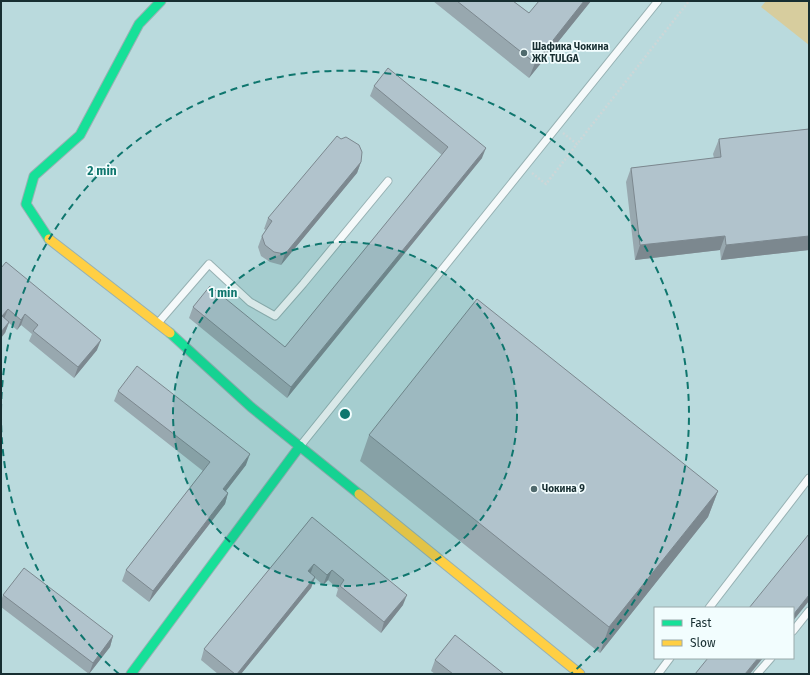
<svg xmlns="http://www.w3.org/2000/svg" width="810" height="675" font-family="'Fira Sans',sans-serif">
<style>
.green{fill:#d7cd9e}
.lines{fill:none;stroke-linecap:round;stroke-linejoin:round}
.lane-casing{stroke:#97b1b3;stroke-width:9}
.fast-casing{stroke:#97b1b3;stroke-width:11}
.slow-casing{stroke:#97b1b3;stroke-width:11}
.path{stroke:#cdd7d8;stroke-width:2.5;stroke-dasharray:2 2;stroke-linecap:butt}
.lane{stroke:#f5f9fa;stroke-width:7}
.fast{stroke:#16e098;stroke-width:9}
.slow{stroke:#ffcf43;stroke-width:9}
.wall{fill:#98a8af}
.shaded-wall{fill:#7c888f}
.building{fill:#b1c3cc;stroke:#7c888f}
.ring{fill:none;stroke:#0f766e;stroke-width:2;stroke-dasharray:7 5}
.poi-dot{fill:#506a6d;stroke:#f2fdfe;stroke-width:1.5}
.labels{text-anchor:middle;dominant-baseline:central;stroke-width:3.5;stroke-linejoin:round;paint-order:stroke}
.poi-label{font-size:10px;font-weight:bold;fill:#172e31;stroke:#f2fdfe;text-anchor:start}
.centre{fill:#0f766e;stroke:#f2fdfe;stroke-width:2}
.ring-label{font-size:12px;text-anchor:middle;font-weight:bold;fill:#0f766e;stroke:#f2fdfe;stroke-width:3.5;stroke-linejoin:round;paint-order:stroke}
</style>
<rect width="100%" height="100%" fill="#badadd"/>
<path class="green" d="M766,1H809V45L761,7Z"/>
<g class="lines">
<g class="lane-casing">
<path id="lane" d="M158,323L209,264L250,302L275,316L303,284L388,181
M301,445L658,1
M709,608L809,478
M793,631L809,611
M658,674L670,658
M757,674L771,658"/>
</g>
<g class="fast-casing">
<path id="fast" d="M49,239L26,204L34,176L80,135L139,24L161,1
M170,333L251,407L359,494
M131,674L300,446"/>
</g>
<g class="slow-casing">
<path id="slow" d="M49,239L170,333
M359,494L580,674"/>
</g>
<path class="path" d="M563,133L577,144L689,1
M532,173L546,184L577,144"/>
<use href="#lane" class="lane"/>
<use href="#fast" class="fast"/>
<use href="#slow" class="slow"/>
</g>
<path class="wall" d="M433,1H513L529,13L591,1L529,78Z
M374,86L482,158L287,398L189,318L193,307L285,347L442,155L370,96Z
M809,129V250L721,260L720,250L635,260L626,182L631,168L714,158L713,154L719,139Z
M361,162L357,173L281,265L270,262L261,256L258,247L262,236L266,230L264,229L268,218Z
M1,268L97,350L74,378L29,341L32,334L21,325L17,330L9,323L5,333Z
M118,391L246,465L226,491L228,493L225,504L149,602L122,581L126,570L203,471L114,401Z
M369,435L718,491L708,517L600,653L360,461Z
M312,517L403,605L381,633L336,596L338,589L328,580L323,585L315,578L311,588L241,674H218L201,660L204,649Z
M3,595L113,636L110,647L89,674L1,607V601Z
M435,660L504,674H435L431,671Z"/>
<path class="shaded-wall" d="M584,1H591L529,78L535,63Z
M486,148L482,158L287,398L291,387Z
M361,162L357,173L281,265L285,254Z
M725,236L720,250L635,260L640,245Z
M809,236V250L721,260L726,245Z
M8,309L4,319L2,316Z
M25,314L21,325L17,330L21,320Z
M9,322L5,333L1,338V332Z
M101,340L97,350L74,378L78,367Z
M250,454L246,465L219,500L223,489Z
M718,491L708,517L600,653L609,627Z
M228,493L225,504L149,602L153,591Z
M314,564L310,575L308,571Z
M332,570L328,580L323,585L327,575Z
M315,577L311,588L241,674H237Z
M407,595L403,605L381,633L384,622Z
M809,595V601L793,621V615Z
M113,636L110,647L89,674L93,663Z
M758,658H763L750,674H745Z"/>
<path class="building" d="M457,1H513L529,13L539,1H584L535,63Z
M388,68L486,148L291,387L193,307L210,286L285,347L448,147L374,86Z
M809,129V236L726,245L725,236L640,245L631,168L721,157L719,139Z
M337,136L341,139L346,137L359,145L362,152L361,162L285,254L274,252L265,245L262,236L272,221L268,218Z
M6,262L101,340L78,367L33,331L38,325L25,314L21,320L8,309L2,316L9,322L1,332V268Z
M477,299L718,491L609,627L369,435Z
M137,366L250,454L223,489L228,493L153,591L126,570L210,462L118,391Z
M312,517L407,595L384,622L340,586L344,580L332,570L327,575L314,564L308,571L315,577L237,674H235L204,649Z
M809,534V595L793,615V608H749Z
M24,568L113,636L93,663L3,595Z
M455,635L504,674H453L435,660Z
M708,658H758L745,674H695Z"/>
<circle cx="345" cy="414" r="172" fill="#0f766e" fill-opacity=".12"/>
<g class="ring">
<circle cx="345" cy="414" r="172"/>
<path d="M119 674A344 344 0 0 1 1 417M1 411A344 344 0 1 1 571 674"/>
</g>
<g class="poi-dot">
<circle cx="524" cy="53" r="4"/>
<circle cx="534" cy="489" r="4"/>
</g>
<g class="labels">
<g class="poi-label">
<text x="532" y="47">Шафика Чокина<tspan x="532" dy="12">ЖК TULGA</tspan></text>
<text x="542" y="489">Чокина 9</text>
</g>
</g>
<circle cx="345" cy="414" r="6" class="centre"/>
<g class="ring-label">
<text x="102" y="175">2 min</text>
<text x="223" y="297">1 min</text>
</g>
<rect width="810" height="675" fill="none" stroke="#172e31" stroke-width="4"/>
<rect x="654" y="607" width="140" height="52" fill="#f2fdfe" stroke="#9aaaac"/>
<rect x="662" y="620" width="20" height="6" fill="#16e098" stroke="#9aaaac"/>
<text x="690" y="627" font-size="12" fill="#172e31">Fast</text>
<rect x="662" y="640" width="20" height="6" fill="#ffcf43" stroke="#9aaaac"/>
<text x="690" y="647" font-size="12" fill="#172e31">Slow</text>
</svg>
